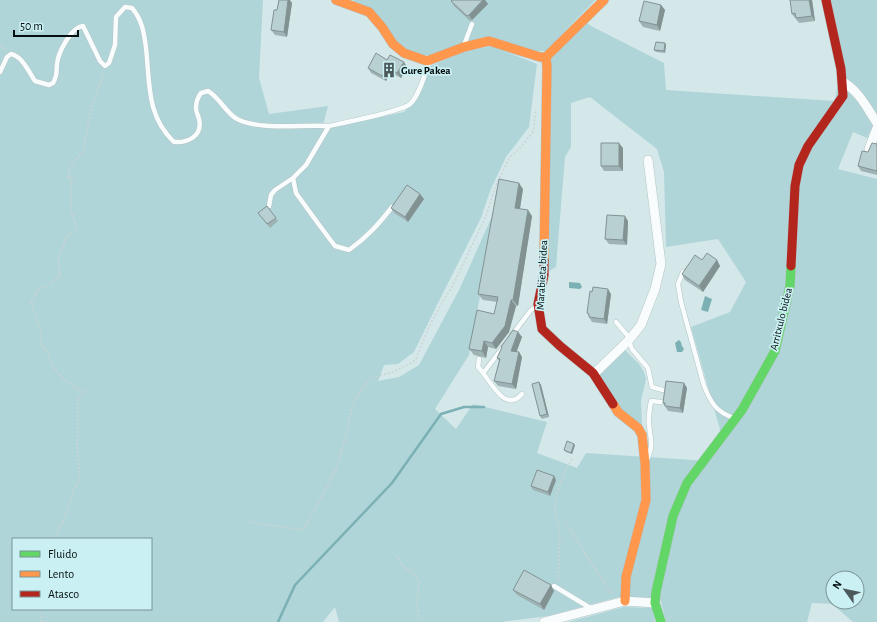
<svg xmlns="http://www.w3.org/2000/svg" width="877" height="622" font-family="'Alegreya Sans',sans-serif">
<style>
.green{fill:#afd5d8;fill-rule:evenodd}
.water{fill:#7bb1b5}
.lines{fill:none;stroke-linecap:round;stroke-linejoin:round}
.stream{stroke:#7bb1b5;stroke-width:2.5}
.lane-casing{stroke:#b4c3c5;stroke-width:5.5}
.street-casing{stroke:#b4c3c5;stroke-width:10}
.fast-casing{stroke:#b4c3c5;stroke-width:10}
.slow-casing{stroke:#b4c3c5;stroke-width:10}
.jam-casing{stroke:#b4c3c5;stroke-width:10}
.path{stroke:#ccd3d3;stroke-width:1.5;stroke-dasharray:2 2;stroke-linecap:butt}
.lane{stroke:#f9fcfc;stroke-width:4.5}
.street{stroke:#f9fcfc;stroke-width:9}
.fast{stroke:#63d668;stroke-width:9}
.slow{stroke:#ff974d;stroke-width:9}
.jam{stroke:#b3261e;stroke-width:9}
.wall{fill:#9fb3b5}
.shaded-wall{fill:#829293}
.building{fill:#b9d0d2;stroke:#829293}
.labels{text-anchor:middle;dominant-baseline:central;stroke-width:3.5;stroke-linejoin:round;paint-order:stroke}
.poi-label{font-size:11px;font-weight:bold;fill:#030e0f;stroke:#cbf0f3;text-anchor:start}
.street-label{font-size:11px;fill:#030e0f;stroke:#cbf0f3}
</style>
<rect width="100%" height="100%" fill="#d4e8ea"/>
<path class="green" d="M0,0H263L259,78L269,114L328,106L322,129L404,112L418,98L431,66L465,51L492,46L537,64L529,127L506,157L490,191L481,218L440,299L414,352L398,364L384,365L378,381L399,377L419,365L460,288L497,205L469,355L435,409L456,429L473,404L547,422L537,453L577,468L586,453L709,461L723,440L691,327L730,312L746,282L718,239L666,247L664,172L657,149L590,97L571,103V147L565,157L556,267L548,272L551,59L586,22L591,26L664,63L666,90L835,101L842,54L830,0H877V127L873,125L867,138L853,132L838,169L877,179V622H853L832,604L812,603L807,622H666L660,598L619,597L548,616L501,622H339L335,607L323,622H0ZM13,539H151V609H13ZM833,578H857V602H833Z
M353,0H595L546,51H534L490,36L433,55H423L404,49Z
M625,350L639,364L644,372L646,379L641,401L642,427L619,408L599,374Z
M624,607L652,608L655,622H568Z"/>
<path class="water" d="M569,282L580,283L582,287L580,289L569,288Z
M705,296L712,299L708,312L701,310Z
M679,340L681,342L682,346L684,349L682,352H677L675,343Z"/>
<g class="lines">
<path class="stream" d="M278,622L295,585L392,483L441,414L464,407H484"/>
<g class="lane-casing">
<path id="lane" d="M464,45L472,24
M0,72L7,57L11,54C22,56 29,72 35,81L49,85L53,83C58,75 56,72 57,64C58,53 71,27 83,26L100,61L105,66L109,63L115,45L116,17L125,7L132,8C142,20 144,32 146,48C150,83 146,115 174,142C188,143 203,136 199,119C198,115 196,112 196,108C196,102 197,98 201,93L208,91C220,98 225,112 237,119C261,131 302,124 329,126
M293,178L296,193L317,222L335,246L349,250C367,237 378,225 392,207
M269,206L271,195L275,190L293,178L306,165L329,126C343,123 402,111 410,104C419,96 425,74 429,62
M683,272L678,284L681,302L704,386C711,403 716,412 734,418
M616,322L627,335L632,349L648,368L652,387L663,390
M512,335L531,310L537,306
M479,359L478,367C489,377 504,415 522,394
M484,372L504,346
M648,458C654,443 650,439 649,424C648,417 650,408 651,401L661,402
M554,586L592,609"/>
</g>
<g class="street-casing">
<path id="street" d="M843,82C859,91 867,108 877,123
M869,149L877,128
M593,373L596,372L629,340L641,325L655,289L661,264L648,160
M544,622L625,601L655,603"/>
</g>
<g class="fast-casing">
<path id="fast" d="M661,622L655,603L656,592L673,516L687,483L742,410L775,351L790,286L791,266"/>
</g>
<g class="slow-casing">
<path id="slow" d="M336,0L369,12L382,27L393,44L404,53L427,61L464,47L489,41L540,57H546
M544,260L547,67L546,57L604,0
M613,404L618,412L638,428L642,435L645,463L646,500L626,577L625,601"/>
</g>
<g class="jam-casing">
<path id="jam" d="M544,260V275L538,304L542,329L560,346L593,373L613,404
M791,266L795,186L799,165L808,146L843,96L841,69L826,0"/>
</g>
<path class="path" d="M0,45L7,50
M249,522L303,530L326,489L336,469L344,443L352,406L361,390L372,378L393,372L411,363L416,359L429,327L444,299L451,289L477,235L486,216L496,185L510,157L520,148L533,132L536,110
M567,525L612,595
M54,539L64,519L74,489L80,480L77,447L78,429V398L84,392L74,387L61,377L52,364L48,354L42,345L40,328L31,303L39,288L48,286L60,275L58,259L67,236L76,229C76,221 71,215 71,207C70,197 72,187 72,177L68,178L70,168L83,151L91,108L101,82L103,72
M397,555L401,564L417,577L419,584L417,603L419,622
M558,581L560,534L555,509L556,496L565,471L572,459
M41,622L43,609"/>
<use href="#lane" class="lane"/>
<use href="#street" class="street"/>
<use href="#fast" class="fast"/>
<use href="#slow" class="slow"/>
<use href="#jam" class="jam"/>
</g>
<path class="wall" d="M452,0H485L488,4L472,20L470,21L454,6L451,1Z
M812,0L815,21L799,23L792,14Z
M292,3L287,37L275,35L271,30Z
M661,5L665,10L660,31L643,27L639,21Z
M666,45L665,53L656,52L654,50Z
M387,60L407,67L401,78L391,73L386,81L371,73L368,68Z
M877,144V175L861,171L858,166L868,152Z
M623,148V171H604L601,166Z
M523,189L520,209L532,216L518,306H516L509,332L496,349L488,347L486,358L474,355L469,349L494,314L497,302L483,300L478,294Z
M424,199L408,222L394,213L391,208Z
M267,206L278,221L270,228L258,213Z
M628,221L627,245L609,244L605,239Z
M702,260H717L720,266L703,292L685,280L682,274Z
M592,292L611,294L607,324L592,322L589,317V316L587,313Z
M518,332L522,337L516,352H519L522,357L516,389L498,386L494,381L499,361L497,358L502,348L501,347Z
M539,382L541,385L549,417L542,419L540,416Z
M684,383L687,388L683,413L668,411L663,403Z
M575,445L572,454L566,452L564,450Z
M554,476L556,480L550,496L533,490L531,486Z
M513,590L554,591L544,610L517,595Z"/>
<path class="shaded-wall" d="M288,0H290L292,3L287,37L284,32Z
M483,0H485L488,4L472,20L469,15Z
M809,0H812L815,21L812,16Z
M661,5L665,10L660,31L657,25Z
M665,43L666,45L665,53L664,51Z
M404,62L407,67L401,78L397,73Z
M387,68L391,73L386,81L382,76Z
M619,143L623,148V171L619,166Z
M519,183L523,189L519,214L515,208Z
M420,194L424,199L408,222L405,217Z
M528,210L532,216L518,306L513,300Z
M625,216L628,221L627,245L623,240Z
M717,260L720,266L703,292L699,286Z
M608,289L611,294L607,324L604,319Z
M511,300L516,306L509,332L496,349L492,343Z
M518,332L522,337L515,356L511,351Z
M484,341L488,347L486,358L482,351Z
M519,352L522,357L516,389L512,384Z
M539,382L541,385L549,417L547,414Z
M684,383L687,388L683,413L680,408Z
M574,444L575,445L572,454L571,453Z
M554,476L556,480L550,496L548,492Z
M551,585L554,591L544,610L540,604Z"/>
<path class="building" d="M279,0H288L284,32L271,30L274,10H277Z
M452,0H483L469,15L467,16L451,1Z
M790,0H809L812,16L796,18L795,13L792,14Z
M644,1L661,5L657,25L639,21Z
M656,42L665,43L664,51L654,50Z
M376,53L387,60L390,55L404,62L397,73L387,68L382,76L368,68Z
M601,143H619V166H601Z
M872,143L877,144V171L858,166L862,151L868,152Z
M499,179L519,183L515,208L528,210L513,300H511L505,326L492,343L484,341L482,351L469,349L477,310L494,314L498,297L478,294Z
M407,185L420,194L405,217L391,208Z
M267,206L276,218L267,224L258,213Z
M607,215L625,216L623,240L605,239Z
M707,253L717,260L699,286L682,274L695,255L702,260Z
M593,287L608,289L604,319L589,317V314L587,313L590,291L592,292Z
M513,330L518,332L511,351L519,352L512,384L494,381L500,359L497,358L502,347H501Z
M666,381L684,383L680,408L665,406V403H663Z
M539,382L547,414L540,416L532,384Z
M567,441L574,444L571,453L564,450Z
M537,470L554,476L548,492L531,486Z
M524,570L551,585L540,604L513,590Z"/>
<defs>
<g id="building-bare" transform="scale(1.2)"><path d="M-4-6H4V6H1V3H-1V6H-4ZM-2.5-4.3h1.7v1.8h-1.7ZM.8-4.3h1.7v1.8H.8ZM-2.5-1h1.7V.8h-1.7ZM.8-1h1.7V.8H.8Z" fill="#4c5a5c" stroke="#cbf0f3" stroke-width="2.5" paint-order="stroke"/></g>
</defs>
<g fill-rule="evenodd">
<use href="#building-bare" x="389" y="70"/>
</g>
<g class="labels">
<g class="poi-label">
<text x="401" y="70">Gure Pakea</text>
</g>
<g class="street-label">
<text transform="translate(542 275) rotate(-87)">Marabieta bidea</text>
<text transform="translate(781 319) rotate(-76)">Arritxulo bidea</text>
</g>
</g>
<rect x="12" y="538" width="140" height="72" fill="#cbf0f3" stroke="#7b9698"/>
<rect x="20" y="551" width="20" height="6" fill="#63d668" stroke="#7b9698"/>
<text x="48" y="558" font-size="12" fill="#030e0f">Fluido</text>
<rect x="20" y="571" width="20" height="6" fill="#ff974d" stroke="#7b9698"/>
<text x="48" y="578" font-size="12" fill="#030e0f">Lento</text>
<rect x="20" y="591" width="20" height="6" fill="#b3261e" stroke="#7b9698"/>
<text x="48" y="598" font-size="12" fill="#030e0f">Atasco</text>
<g transform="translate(845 590) rotate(303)"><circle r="19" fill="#cbf0f3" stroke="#7b9698"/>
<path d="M0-3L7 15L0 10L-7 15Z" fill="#4c5a5c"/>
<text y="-6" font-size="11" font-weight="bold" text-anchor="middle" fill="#030e0f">N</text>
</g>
<path d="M14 30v6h64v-6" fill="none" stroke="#030e0f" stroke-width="2"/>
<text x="20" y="30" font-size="12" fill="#030e0f" stroke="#cbf0f3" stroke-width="3" paint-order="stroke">50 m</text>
</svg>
